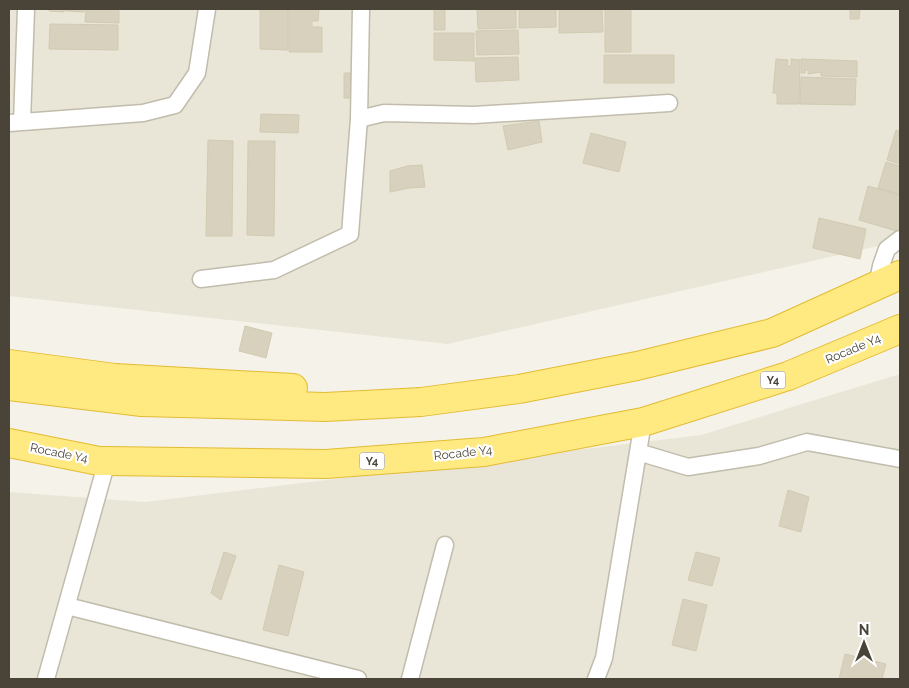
<svg xmlns="http://www.w3.org/2000/svg" width="909" height="688" font-family="Raleway,sans-serif">
<style>
.residential{fill:#e9e6d7}
.building{fill:#d7d1be;stroke:#d2cab1}
.lines{fill:none;stroke-linecap:round;stroke-linejoin:round}
.minor-casing{stroke:#c1bcab;stroke-width:19}
.trunk-casing{stroke:#e3bb34;stroke-width:30}
.minor{stroke:#fff;stroke-width:16}
.trunk{stroke:#ffe981;stroke-width:28}
.labels{text-anchor:middle;dominant-baseline:central;stroke-width:4.5;stroke-linejoin:round;paint-order:stroke}
.shield{fill:#fff;stroke:#807c73;stroke-width:1}
.shield-label{font-size:11px;font-weight:bold;fill:#494437}
.street-label{font-size:12px;fill:#494437;stroke:#fff}
</style>
<rect width="100%" height="100%" fill="#f5f3e9"/>
<path class="residential" d="M9,9H900V241L448,344L9,296Z
M900,374V679H9V492L145,502L701,435Z"/>
<path class="building" d="M49,9H65L64,12L49,11Z
M66,9H84V12L66,11Z
M86,9H119V23L85,22Z
M260,9H288V50L260,49Z
M289,9H319L318,21H312V27H322V52H289Z
M434,9H445V30H434Z
M477,9H516V28L478,29Z
M519,9H556V27L519,28Z
M559,9H602L603,32L559,33Z
M605,9H631V52H605Z
M850,9H860L859,19H850Z
M50,24L118,25V50L49,49Z
M518,30L519,54L477,55L476,31Z
M434,33H474V61L434,60Z
M604,55H674V83H604Z
M518,57L519,80L476,82L475,58Z
M776,59L788,60L787,66H791V59L800,60L799,104H777V93H773Z
M801,59L857,61V77L821,76V72L808,74V70H805V73H801Z
M344,73H357V98H344Z
M801,77L856,79L855,105L800,104Z
M261,114L299,115L298,133L260,132Z
M539,121L542,142L508,150L503,126Z
M896,130L900,131V164L887,160Z
M591,133L626,142L619,172L583,163Z
M208,140L233,141L232,236H206Z
M248,141H275L274,236L247,235Z
M886,162L900,166V195L878,188Z
M422,165L425,187L409,188L390,192V171L407,166Z
M868,186L900,195V232L859,220Z
M819,218L866,229L860,259L813,248Z
M245,326L272,333L266,358L239,351Z
M788,490L809,497L801,532L779,526Z
M224,552L236,556L221,600L211,593Z
M696,552L720,558L712,586L688,580Z
M279,565L304,572L288,636L263,630Z
M683,599L707,605L696,651L672,645Z
M845,654L886,664L882,679H839Z"/>
<g class="lines">
<g class="minor-casing">
<path id="minor" d="M359,119L384,113L474,115L669,103
M22,122L26,9
M9,123L143,113L175,105L197,73L207,9
M201,279L274,270L350,234L359,119L361,9
M877,286L881,266L887,249L900,239
M638,452L688,467L759,456L807,442L900,459
M67,606L358,679
M46,679L107,461
M410,679L445,545
M596,679L604,658L643,422"/>
</g>
<g class="trunk-casing">
<path id="trunk" d="M9,364L115,378L293,388
M9,386L142,402L325,407L421,402L519,389L637,366L772,333L900,275
M9,443L99,461H107L326,464L484,452L643,422L788,376L900,329"/>
</g>
<use href="#minor" class="minor"/>
<use href="#trunk" class="trunk"/>
</g>
<g class="labels">
<g class="shield">
<rect x="760.5" y="371.5" width="25" height="17" rx="4"/>
<rect x="359.5" y="452.5" width="25" height="17" rx="4"/>
</g>
<g class="shield-label">
<text x="773" y="380">Y4</text>
<text x="372" y="461">Y4</text>
</g>
<g class="street-label">
<text transform="translate(853 349) rotate(-23)">Rocade Y4</text>
<text transform="translate(59 453) rotate(11)">Rocade Y4</text>
<text transform="translate(463 453) rotate(-6)">Rocade Y4</text>
</g>
</g>
<rect width="909" height="688" fill="none" stroke="#494437" stroke-width="20"/>
<g transform="translate(864 643)" stroke="#ffffff" stroke-width="4" paint-order="stroke">
<path d="M0-4L9 19L0 12L-9 19Z" fill="#494437"/>
<text y="-8" font-size="14" font-weight="bold" text-anchor="middle" fill="#494437">N</text>
</g>
</svg>
